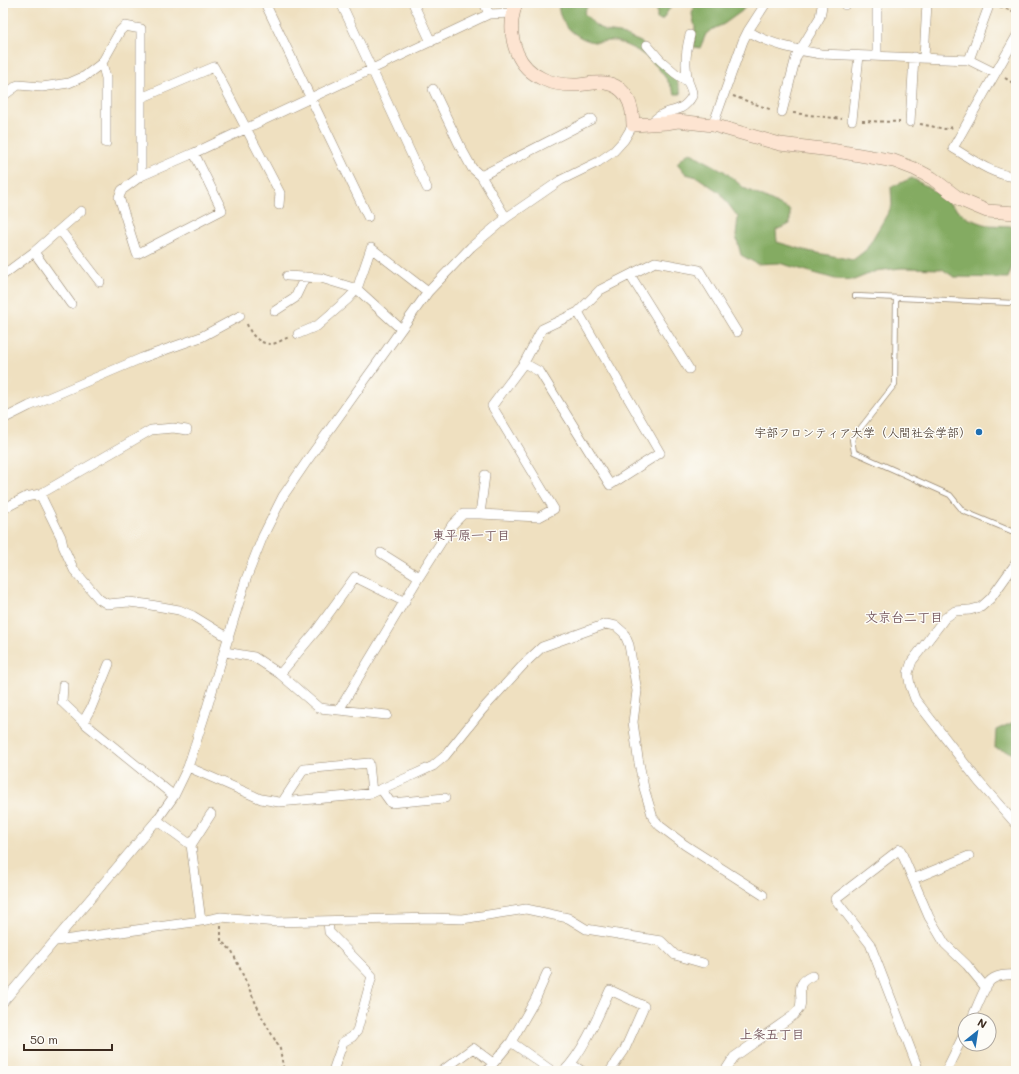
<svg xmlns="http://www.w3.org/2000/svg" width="1019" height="1074" font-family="Mali,'Klee One',sans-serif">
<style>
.forest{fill:#84ab62;stroke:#606a40}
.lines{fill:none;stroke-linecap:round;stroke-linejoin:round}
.lane-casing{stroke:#95856f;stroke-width:6}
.street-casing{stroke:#95856f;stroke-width:10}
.secondary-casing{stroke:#95856f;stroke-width:14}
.path{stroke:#95856f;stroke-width:2;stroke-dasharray:3 3;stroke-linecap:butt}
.lane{stroke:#fff;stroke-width:4.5}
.street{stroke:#fff;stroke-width:9}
.secondary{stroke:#fde4d1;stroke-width:13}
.poi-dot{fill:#1f6fb2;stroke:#fdfcf7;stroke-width:1.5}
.labels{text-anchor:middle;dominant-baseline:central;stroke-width:3;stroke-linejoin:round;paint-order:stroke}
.poi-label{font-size:12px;fill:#3b2a1e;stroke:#fdfcf7;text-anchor:end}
.neighbourhood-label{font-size:13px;font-weight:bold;fill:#75575e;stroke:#fdfcf7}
</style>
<rect width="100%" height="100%" fill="#fdfcf7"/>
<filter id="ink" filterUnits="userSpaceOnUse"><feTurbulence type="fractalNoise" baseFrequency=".025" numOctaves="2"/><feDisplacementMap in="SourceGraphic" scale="8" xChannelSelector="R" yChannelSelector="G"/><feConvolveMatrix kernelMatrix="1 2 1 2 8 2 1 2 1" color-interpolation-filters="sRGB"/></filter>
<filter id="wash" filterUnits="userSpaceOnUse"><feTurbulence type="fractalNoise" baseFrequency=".012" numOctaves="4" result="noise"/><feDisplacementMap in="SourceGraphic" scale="16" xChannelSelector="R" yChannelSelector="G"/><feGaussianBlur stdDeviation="0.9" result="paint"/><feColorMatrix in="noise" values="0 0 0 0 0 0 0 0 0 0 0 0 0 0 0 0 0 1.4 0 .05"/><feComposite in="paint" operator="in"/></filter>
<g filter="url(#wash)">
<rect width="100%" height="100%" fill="#efe0c0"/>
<path class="forest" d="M559,3H589L584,13L595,25L605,31L619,33L641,42L653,56L677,81L681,94H675C665,74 651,56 630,47C625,45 620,42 615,41C608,40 601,43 594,42C576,39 556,22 559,3Z
M657,3H673L662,20L657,19Z
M695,3H747L742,11L724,24L711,30L706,34L700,48L694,47L695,27L692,14Z
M689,152L724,171L744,188L790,210V224L776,230L777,242L808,251L853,260L866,250L892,206L891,187L912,178L933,190L967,218L987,225L1012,226L1016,227C1016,249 1016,258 1008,278L954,277L942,269L901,268L876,271L854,280L835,279L779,263L757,264L741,255L736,236L738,217L719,192L697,177L686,174L677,163Z
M1016,721V754L995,748L996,730Z"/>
</g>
<g filter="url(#ink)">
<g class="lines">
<g class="lane-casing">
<path id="lane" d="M855,296L1013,303L1016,297
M896,298L895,384L852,439L854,452L950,495L963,511L1016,533"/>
</g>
<g class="street-casing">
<path id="street" d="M265,3L368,217
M341,3L427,188
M413,3L431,42
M484,3L489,14
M845,3V5
M748,31C767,43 798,51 821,54L969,60L995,73
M1016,37L953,148C973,160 993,175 1016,177
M647,45L660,60L675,73L688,82
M877,56V3
M924,58L927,3
M969,60L990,3
M102,63L106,78V143
M433,89L461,148L472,168L481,176L506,218
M3,96L18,85L42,87L69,83L85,76L102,63L120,31L125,26L141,29V176
M141,98L214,67L280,193L279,205
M782,112L796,57L820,17L822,6
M852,120L859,56
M910,122L914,57
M650,124C654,120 659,115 665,113C673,110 680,111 687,103C688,102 691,98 692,96C693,90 689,86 688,81C684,65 686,50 690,35
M713,125L743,41L748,31L766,3
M194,153L222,210L137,254L119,197L122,190L141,176L194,153L489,14L513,13
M481,176L592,119
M60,230L100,282
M34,252L71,304
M3,275L34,252L81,211
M630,275L689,369
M287,276L321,278L357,289L371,248L428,292
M275,311L295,298L305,277
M298,334L317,326L348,299L357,289L401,329
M524,363L542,329L578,312
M3,419L29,406L142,358L201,337L240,316
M40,494L61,537L63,546L74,570L99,599L107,604L129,602L145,604L179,610L193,616L229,638
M3,509L26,497L40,494L49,489L151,430L173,428L187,430
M480,514L485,475
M381,553L419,577
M1016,563L991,598L981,607L970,610L955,611L945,618L912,661L908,673L910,685L915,699L979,782L1016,824
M225,652L254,657L280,674L319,708L387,715
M280,674L316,631L355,577L405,602
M63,685L62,702L83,722L174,796
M339,710L419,577L452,525L463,514H480L539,517L554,509L492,406L524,363L540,372L610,485L660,453L578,312L600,290L655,262L699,270L737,332
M83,722L91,708L109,664
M188,767L261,799L279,802L349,796L372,793L411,776L433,766L445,756L482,710L525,663L542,647L606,624L616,626L624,633L629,645L637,691L633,722L638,758L644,788L653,818L660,826L685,845L763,895
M381,789L391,803L445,798
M283,801L304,769L369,763L372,793
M157,820L191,845L201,921
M191,845L211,814
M913,879L969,856
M328,921L329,932L372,976L357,1031L352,1037L343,1042L333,1071
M56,941L201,921L221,917L276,922L433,918L462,919L526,909L568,918L586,929L661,941L675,955L703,963
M3,1002L157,820L174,796L188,767L206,711L246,579L263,536L283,496L307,461L428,292L471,247L506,218L561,180L598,162L614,151L624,140L633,125
M971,1020C975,1012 984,988 989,982C995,975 1008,974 1016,975
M511,1042L552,1071
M571,1064L582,1071
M442,1071L473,1048L493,1063
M487,1071L511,1042L535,1000L547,973
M564,1071C583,1053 599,1014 610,990L644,1006L624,1051L610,1071
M725,1071L734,1057L794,1015C796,1012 799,1010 800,1007C804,993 793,984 812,976
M919,1071L870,944L835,899L900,849L929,917L945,944L967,965L986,988
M946,1071L965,1032"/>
</g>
<g class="secondary-casing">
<path id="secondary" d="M516,3C510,21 510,36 517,53C528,78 553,86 578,85C587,84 597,82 605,83C627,86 633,106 633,125L666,123L678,121L713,125L780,144L831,150L894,161L915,169L932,178L961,200L975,206L987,211L1016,213"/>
</g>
<path class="path" d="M1000,7L1016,12
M1005,78L1016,85
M733,96L772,110
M793,113L842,119
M862,121L900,122
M920,124L945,129L953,127
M247,324C250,334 259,344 271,344C276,344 284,339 289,337
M221,926V941L232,951L262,1017L280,1049L284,1071"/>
<use href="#lane" class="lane"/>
<use href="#street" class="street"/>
<use href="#secondary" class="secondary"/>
</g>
</g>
<circle class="poi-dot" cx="979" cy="432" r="4"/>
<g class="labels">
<g class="poi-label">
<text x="971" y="432">宇部フロンティア大学（人間社会学部）</text>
</g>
<g class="neighbourhood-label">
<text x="471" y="534">東平原一丁目</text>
<text x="904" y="616">文京台二丁目</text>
<text x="772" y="1033">上条五丁目</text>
</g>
</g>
<rect width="1019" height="1074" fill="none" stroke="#fdfcf7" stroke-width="16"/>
<g transform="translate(977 1032) rotate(30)"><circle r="19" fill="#fdfcf7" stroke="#afa8a0"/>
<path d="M0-3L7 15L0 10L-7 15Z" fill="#1f6fb2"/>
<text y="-6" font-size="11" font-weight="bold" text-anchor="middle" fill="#3b2a1e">N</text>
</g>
<path d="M24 1044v6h88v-6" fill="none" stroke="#3b2a1e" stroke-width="2"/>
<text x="30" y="1044" font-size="12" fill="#3b2a1e" stroke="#fdfcf7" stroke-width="3" paint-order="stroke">50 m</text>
</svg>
